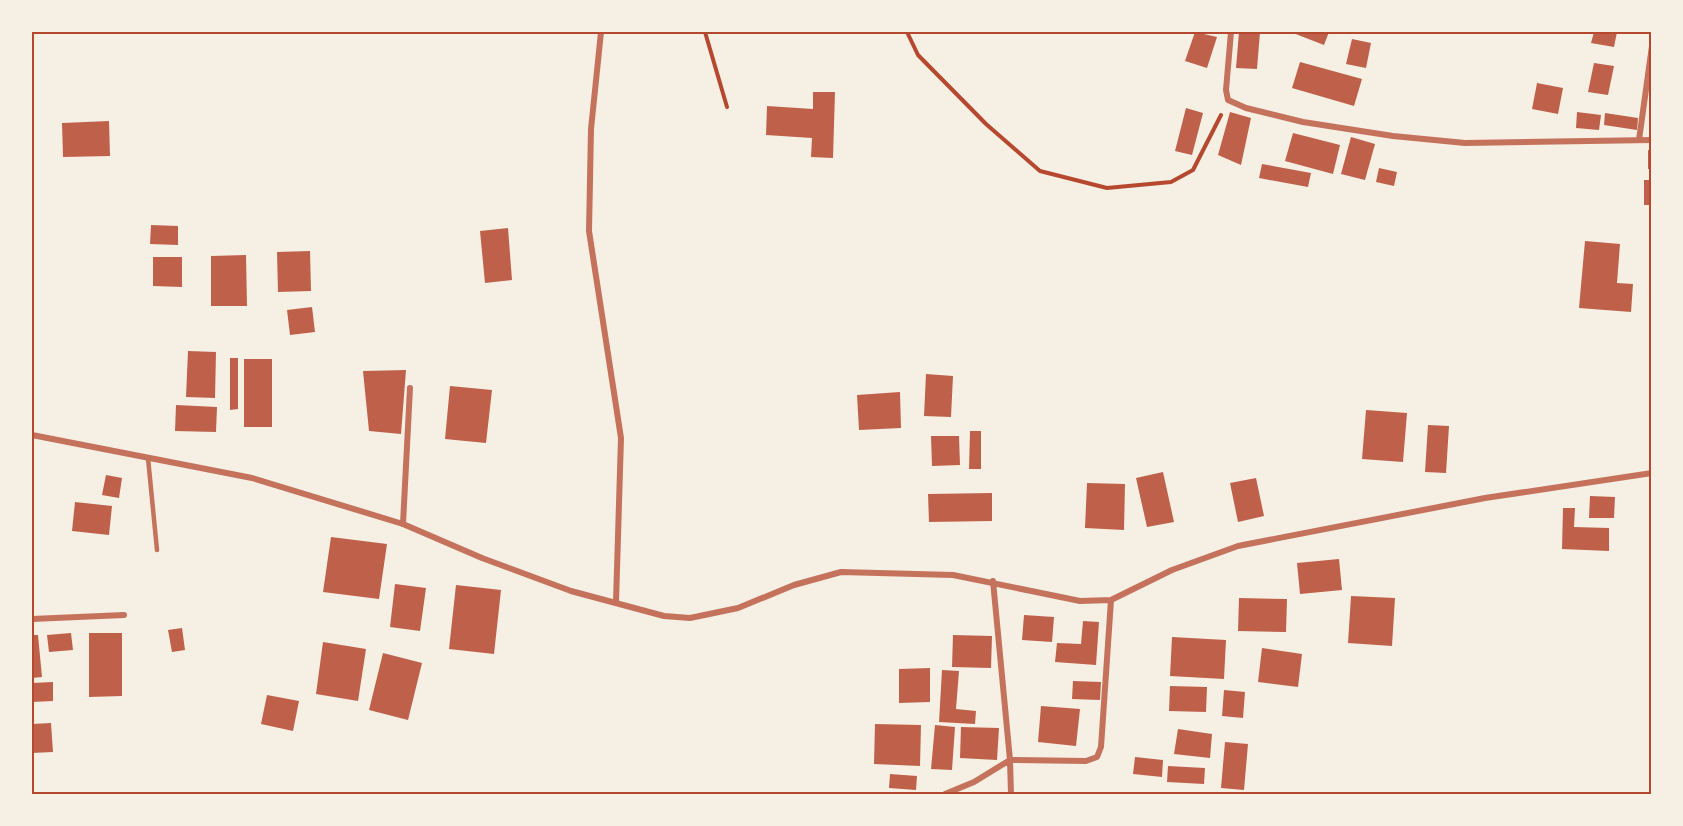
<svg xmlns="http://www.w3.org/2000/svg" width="1683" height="826" font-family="'Titillium Web',sans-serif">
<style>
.building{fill:#bf614a}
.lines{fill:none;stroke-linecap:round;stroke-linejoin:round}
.path{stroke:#b5482f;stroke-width:4}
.service{stroke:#c5725c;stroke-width:4.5}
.minor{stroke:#c5725c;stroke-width:6}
.neatline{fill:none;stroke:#b5482f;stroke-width:2}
</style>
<rect width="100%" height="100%" fill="#f6efe4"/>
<path class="building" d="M1195,32L1217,37L1207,68L1185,61Z
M1239,32H1260L1257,69L1236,68Z
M1294,32H1329L1324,45L1293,33Z
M1594,32H1617L1614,47L1591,43Z
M1352,39L1371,43L1366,68L1346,64Z
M1300,62L1362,79L1354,106L1292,88Z
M1594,63L1614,66L1608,95L1588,92Z
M1537,83L1563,88L1558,114L1532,109Z
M813,92H835L833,158L811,157L812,138L766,135L767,106L813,109Z
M1186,108L1203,113L1192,155L1175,151Z
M1230,112L1251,118L1241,165L1218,155Z
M1577,112L1601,115L1599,130L1576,128Z
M1605,113L1638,118L1637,130L1604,125Z
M109,121L110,156L63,157L62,123Z
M1293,133L1340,145L1333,174L1285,161Z
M1351,137L1375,144L1365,180L1341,174Z
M1648,150L1652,151V169H1648Z
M1262,164L1311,173L1308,187L1259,178Z
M1379,168L1397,172L1394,186L1376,182Z
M1644,180H1652V205H1644Z
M151,225L178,226V245L150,244Z
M508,228L512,280L485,283L480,231Z
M1585,241L1620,244L1617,283L1633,284L1631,312L1579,308Z
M310,251L311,291L278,292L277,252Z
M246,255L247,306H211V256Z
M153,257H182V287L153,286Z
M312,307L315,332L290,335L287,310Z
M188,351L216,352L215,398L186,397Z
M230,358H238V409L230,410Z
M244,359H272V427H244Z
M406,370L401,434L369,431L363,371Z
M926,374L953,376L951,417L924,416Z
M450,386L492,390L486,443L445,439Z
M900,392L901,428L859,430L857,395Z
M176,405L217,407L216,432L175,431Z
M1366,410L1407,413L1403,462L1362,459Z
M1428,425L1449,426L1446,473L1425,472Z
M970,431H981V469H969Z
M931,436H959L960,465L932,466Z
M1163,472L1174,522L1147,527L1136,478Z
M106,475L122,478L119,498L102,495Z
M1256,478L1264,516L1238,522L1230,483Z
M1087,483L1125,484L1124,530L1085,528Z
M992,493V521L929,522L928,494Z
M1590,496L1615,497L1614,518H1589Z
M75,502L112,506L109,535L72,531Z
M1563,508H1575L1574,527L1609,528V551L1562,549Z
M331,537L387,544L379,599L323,592Z
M1339,559L1342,590L1300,594L1297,563Z
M395,584L426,588L420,631L390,627Z
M456,585L501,590L494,654L449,649Z
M1351,596L1395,598L1392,646L1348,643Z
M1239,598L1287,599L1286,632L1238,631Z
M1024,615L1054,617L1052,642L1022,640Z
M1083,621L1099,622L1096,665L1055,662L1057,643L1081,644Z
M182,628L185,650L172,652L168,630Z
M71,633L73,650L49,652L47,635Z
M89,633H122V696L89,697Z
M32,635H38L42,677L32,678Z
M953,635L992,636L991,668L952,667Z
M1172,637L1226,640L1224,679L1170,676Z
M323,642L366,649L358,701L316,694Z
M1262,648L1302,654L1298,687L1258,682Z
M383,653L422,663L408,720L369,710Z
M930,668V702L899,703V669Z
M942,670L959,671L956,709L976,711L975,724L939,722Z
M1073,681L1101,682L1100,700L1072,699Z
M53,682V701L32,702V683Z
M1170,686L1207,687L1206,712L1169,711Z
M1224,690L1245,692L1243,718L1222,716Z
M267,695L299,701L293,731L261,724Z
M1041,706L1080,709L1076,746L1038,742Z
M51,723L53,752L32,753V724Z
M875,724L921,725L920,766L874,764Z
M935,725L955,727L952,770L931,769Z
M961,727L999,728L997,760L960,758Z
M1178,729L1212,734L1210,758L1174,754Z
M1225,742L1248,744L1244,790L1221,788Z
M1135,757L1163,760L1162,777L1133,774Z
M1168,766L1205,768L1204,784L1167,782Z
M890,774L917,776L916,790L889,788Z"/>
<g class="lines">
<path class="path" d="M705,32L727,107
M907,32L918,55L986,124L1040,171L1107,188L1171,182L1193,170L1221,115"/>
<path class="service" d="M148,458L157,550"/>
<path class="minor" d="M601,32L591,129L589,231L621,438L616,602
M1231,32L1226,90L1228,100L1246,108L1303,122L1393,136L1465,143L1652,140
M1639,140L1652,46
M32,435L252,478L403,524L482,558L571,591L664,616L690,618L738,608L794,585L841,572L953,575L1080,601L1111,600L1172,570L1238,546L1485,498L1652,473
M403,524L410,388
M993,581L1010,760L1011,794
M32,619L124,615
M945,794L974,782L1010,760L1086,761L1097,757L1101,747L1111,600"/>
</g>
<rect width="1683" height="826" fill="none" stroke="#f6efe4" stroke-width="66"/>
<rect x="33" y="33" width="1617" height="760" class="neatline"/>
</svg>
